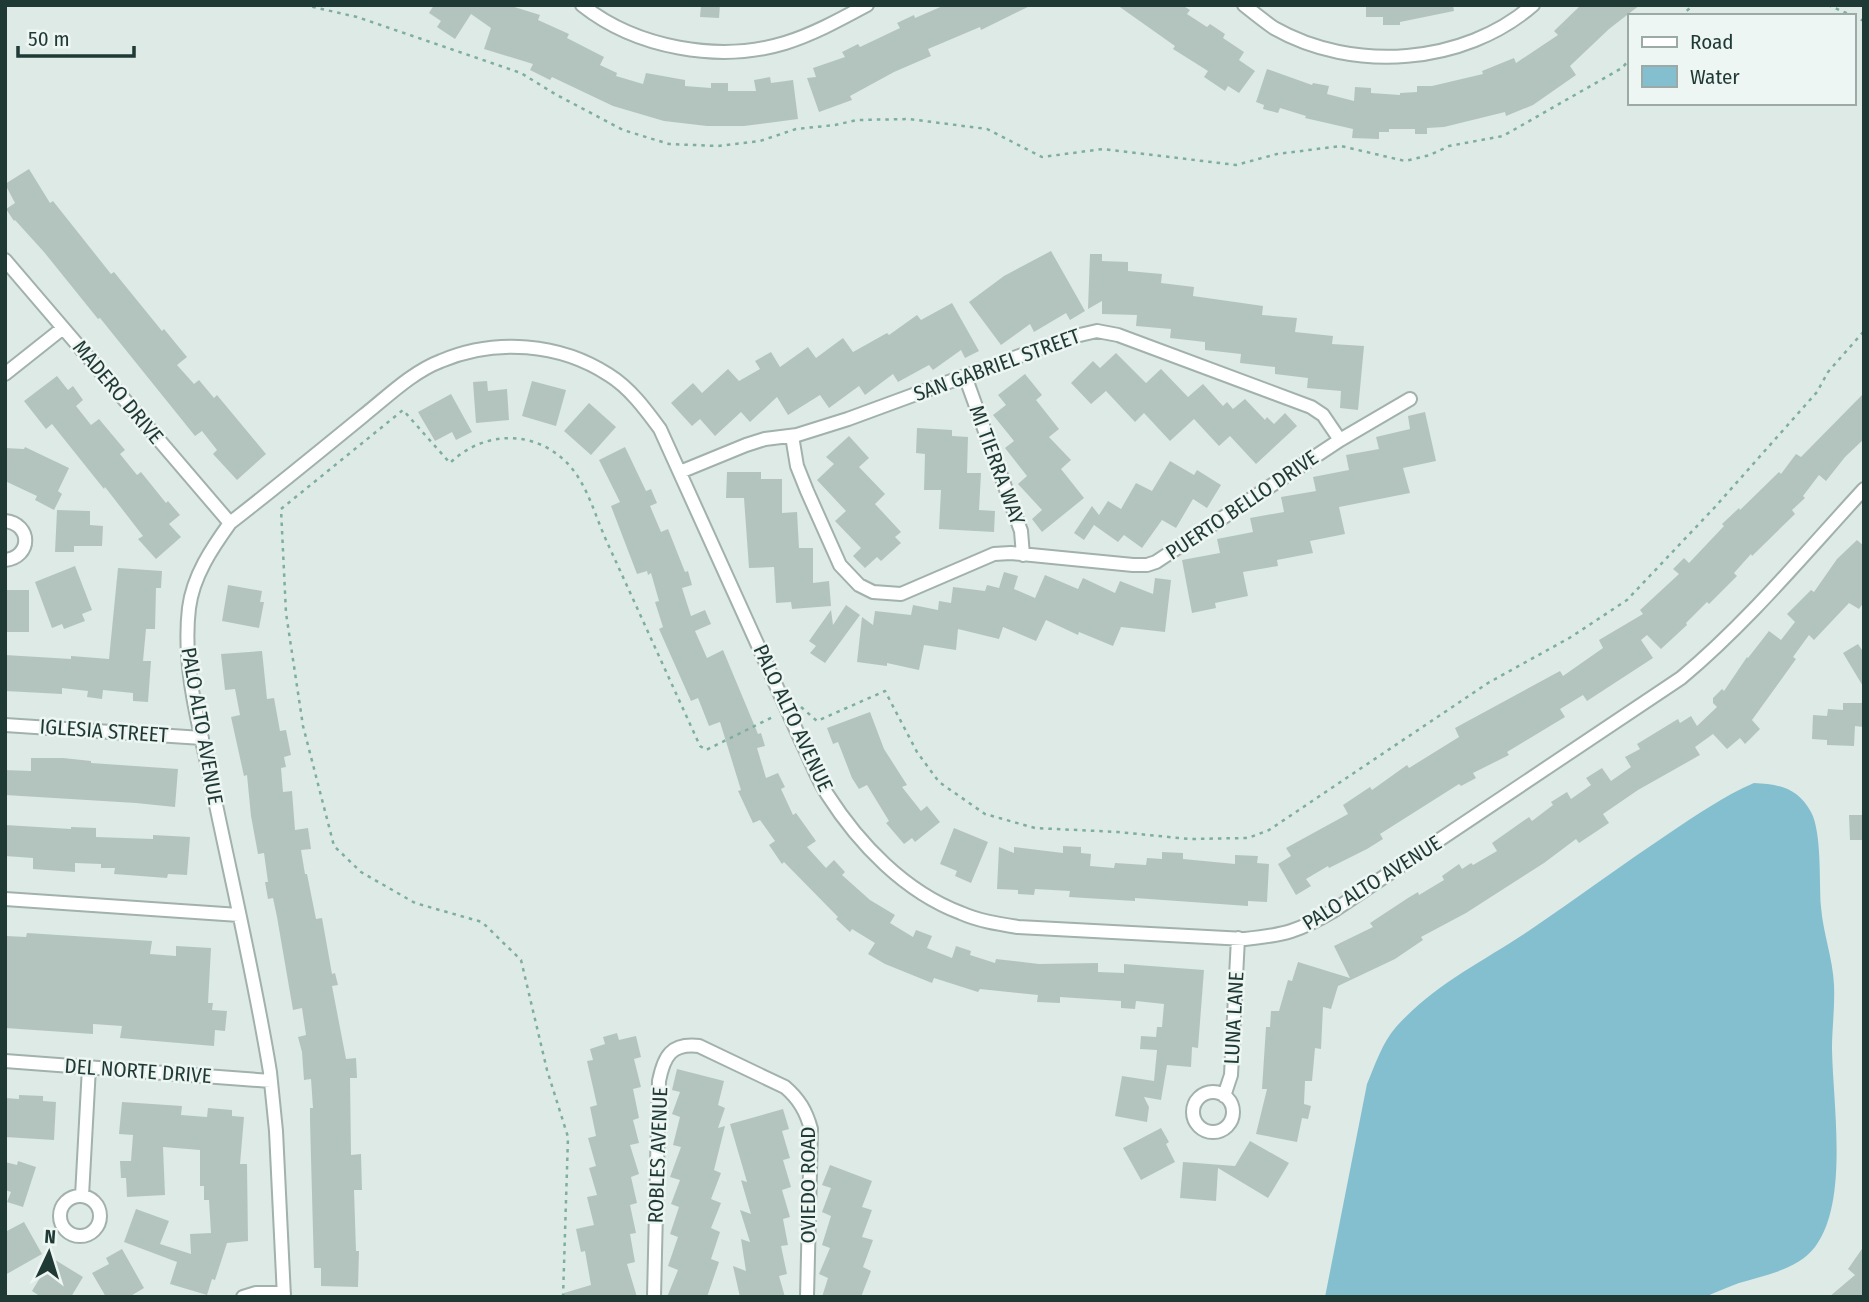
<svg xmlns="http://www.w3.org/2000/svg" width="1869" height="1302" font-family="'Fira Sans Condensed',sans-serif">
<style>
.water{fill:#84bfd0}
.building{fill:#b3c4be}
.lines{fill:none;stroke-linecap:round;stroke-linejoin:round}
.street-casing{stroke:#a1b1ac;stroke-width:16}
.path{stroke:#7eada2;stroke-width:2.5;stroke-dasharray:3.5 5;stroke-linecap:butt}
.street{stroke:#fff;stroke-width:12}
.labels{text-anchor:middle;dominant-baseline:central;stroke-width:5;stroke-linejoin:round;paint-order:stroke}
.street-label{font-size:21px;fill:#1f3934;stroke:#eef6f3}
</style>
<rect width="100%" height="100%" fill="#deeae5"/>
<path class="water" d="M1754,783C1779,784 1798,788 1811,812C1822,832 1819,883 1821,907C1823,933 1833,959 1834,985C1835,1007 1832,1028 1832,1049C1833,1105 1849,1202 1815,1247C1797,1270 1765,1275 1739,1283C1728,1287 1716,1292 1705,1297H1325L1367,1084C1375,1065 1382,1043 1396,1027C1437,982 1481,963 1530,930C1577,898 1623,864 1671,832C1698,814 1724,796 1754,783Z"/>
<path class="building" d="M434,5H508L540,15L538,20L569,34L567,38L604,57L600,65L617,73L616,76L643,84L646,73L685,80V86L711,88V83H728V91H756L754,80L770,77L771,83L793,80L798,119L744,126H707L664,121L613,106L552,77L550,80L530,70L533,64L484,49L491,28L471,14L455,39L437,27L441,21L429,13Z
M701,5H720L719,18L700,17Z
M945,5H1032L981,30L980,27L928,49L931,56L894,72L850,96L852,100L819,112L807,78L816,77L813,68L845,57L842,52L858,44L860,47L900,28L897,23L914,15L915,18Z
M1117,5H1182L1190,10L1187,14L1207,27L1210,24L1225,34L1223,38L1244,52L1239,60L1255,71L1239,93L1228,86L1225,91L1204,77L1208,71L1173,49L1175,46Z
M1366,5H1453L1454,11L1400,22V25H1383V17H1366Z
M1581,5H1640L1609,29L1570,66L1576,75L1533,105L1506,116L1505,112L1444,127L1427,128V134H1415V129H1389V132H1379V139L1352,138L1353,129L1305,118L1306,116L1280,108L1278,113L1263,109L1264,105L1256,102L1267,69L1312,85L1313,83L1329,86L1327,94L1354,101L1355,87L1371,88V93L1400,95V93L1417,92V86H1432L1483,74L1482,71L1514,58L1516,63L1558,35L1554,31Z
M29,169L50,203L53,201L111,274L114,272L162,331L164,329L187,357L177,365L194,384L199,380L214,398L217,395L266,454L237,480L213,454L217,450L202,431L195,436L100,318L98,319L44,252L15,220L14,221L6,209L15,203L5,184Z
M1051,251L1085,311L1070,320L1066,313L1034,332L1030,324L1001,345L969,302L1004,276Z
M1090,254H1102V261L1128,262V271L1162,274L1161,283L1194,287L1193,296L1263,306L1262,315L1297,318L1295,332L1333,336L1332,344L1364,346L1358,410L1340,408L1341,391L1307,388L1308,378L1275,374V367L1240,363L1241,354L1205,350V342L1170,338L1171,329L1136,326L1137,315L1102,314V301L1088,309Z
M952,303L979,351L965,358L961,350L933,370L929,365L898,382L893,374L865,395L859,386L829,408L820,395L788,415L777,397L750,422L741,412L715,436L700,419L692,426L671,403L693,383L702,393L728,369L739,381L760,369L755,361L771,352L780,367L808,347L816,358L843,338L853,352L887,333L889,335L917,315L921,320Z
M1116,353L1146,383L1161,369L1188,397L1203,384L1223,406L1227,402L1233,409L1245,399L1265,420L1267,417L1274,424L1285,413L1297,426L1256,464L1230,436L1219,446L1194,419L1170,441L1144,413L1135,422L1106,391L1091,404L1071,383L1093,361L1100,368Z
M1025,374L1042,395L1036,400L1059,429L1049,437L1071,460L1061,469L1084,498L1042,532L1032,519L1042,510L1018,484L1027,476L1005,448L1014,441L993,415L1006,405L998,395Z
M57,376L68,390L73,386L83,400L76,406L91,425L99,419L125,450L120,454L137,475L141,472L166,503L168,501L180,515L169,524L181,537L156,559L138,539L143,536L105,487L104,489L52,424L46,429L24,401Z
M487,381L488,391L507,389L509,420L476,423L473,382Z
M532,381L566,390L556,426L522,416Z
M1864,393V439L1845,457L1826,481L1819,475L1803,496L1805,498L1792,510L1795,514L1752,556L1751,554L1734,573L1737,576L1709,604L1707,602L1686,623L1687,625L1661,649L1647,635L1641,640L1653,658L1587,701L1583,695L1560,709L1565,717L1507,752L1509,755L1473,773L1476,778L1461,786L1459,784L1380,834L1383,839L1367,849L1329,868L1328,866L1306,879L1311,886L1296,895L1278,864L1291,856L1286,848L1348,814L1343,805L1370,787L1372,790L1407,765L1409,768L1459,737L1455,728L1560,671L1563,676L1603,648L1599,640L1643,614L1640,610L1679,574L1673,569L1684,558L1689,563L1724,526L1722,524L1739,508L1740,510L1779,472L1781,474L1796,454L1801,457Z
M451,394L472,432L456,440L452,432L435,441L418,412Z
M589,403L616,427L591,455L564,431Z
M1425,412L1436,461L1403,468L1410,493L1339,507L1345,534L1310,541L1313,553L1277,560L1278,566L1243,572L1248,596L1215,603L1216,608L1192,613L1182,560L1220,553L1217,539L1253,532L1250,518L1284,512L1281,497L1316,491L1313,477L1349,470L1346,455L1379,449L1376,437L1410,429L1408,416Z
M917,428L952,430V436L968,437L967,473H981L979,510L995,511L994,532L939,529L941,490H924L925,454L916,453Z
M849,436L869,458L859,467L885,494L875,504L901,532L895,537L901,543L881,561L877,557L865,568L853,556L861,548L835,521L846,511L817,480L834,464L826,457Z
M25,447L69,468L58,491L62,494L54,510L35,500L37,496L5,481V448L24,449Z
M625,447L646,491L651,489L657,503L650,506L661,532L668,529L685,572L688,571L692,585L682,588L691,616L705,610L711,624L695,631L707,658L723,650L758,734L761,733L765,746L757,748L766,778L778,773L785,787L781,789L793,815L796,813L816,841L807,847L826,868L834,860L845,872L842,875L870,900L895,915L890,923L913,937L916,930L932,936L927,948L952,958L956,946L971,951L970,955L995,963L996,959L1039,964L1098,963V972L1124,973V964L1204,970L1198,1048L1192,1047L1191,1067L1167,1065L1161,1100L1144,1097L1149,1107L1147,1122L1115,1116L1122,1076L1154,1081L1157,1050L1140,1049L1141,1036L1156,1037L1157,1027H1162L1164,1004L1136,1001L1135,1009L1121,1008V1001L1060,997V1003L1037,1002L1038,995L980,989L978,992L934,978L932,983L885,964L868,954L875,943L852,929L850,932L836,919L838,917L784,862L782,864L769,845L775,841L760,820L753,823L738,791L741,790L720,722L709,726L698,698L691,701L659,629L663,627L655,602L659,601L651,573L648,575L647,571L637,574L611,506L620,502L599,460Z
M1170,461L1194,475L1197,470L1221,485L1207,508L1193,499L1176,528L1162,520L1142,548L1124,535L1118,542L1094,525L1084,540L1074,533L1092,506L1099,515L1108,501L1121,509L1136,483L1152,491Z
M727,472H761V479H782V513L797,512L799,548H813V583L829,581L831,606L792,609L791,602L776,603L774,567L749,568L744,498H726Z
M57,510L90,511V525L103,526L102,546H74V552H55Z
M1857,540L1864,546V602L1859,609L1849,603L1814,640L1809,635L1793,657L1796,659L1752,720L1760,729L1745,744L1740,738L1727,749L1713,734L1695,747L1700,755L1638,790L1603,814L1609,823L1579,843L1576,839L1544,863L1466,913L1421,937L1423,940L1395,959L1338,986L1331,1009L1323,1007L1321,1049L1315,1048L1312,1081H1305L1304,1104L1311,1106L1308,1119L1302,1118L1297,1142L1256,1134L1267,1089H1262L1266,1027H1270L1271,1011H1279L1288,980L1292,981L1298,962L1350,978L1334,946L1373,927L1370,923L1408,898L1418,892L1419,895L1444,880L1442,876L1459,864L1462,869L1471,863L1473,865L1497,851L1492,843L1529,817L1532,821L1553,805L1551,802L1567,792L1571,799L1591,785L1586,778L1602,768L1611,781L1631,767L1625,757L1640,749L1637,744L1678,719L1680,723L1691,716L1697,726L1717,707L1713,703V698L1722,689L1724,691L1747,657L1748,658L1769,631L1781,640L1795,622L1787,614L1811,590L1814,592L1837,559Z
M75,566L92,610L82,614L85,621L64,629L62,624L52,628L35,582Z
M118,568L162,571L161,588H156L155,629H146L143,661H151L148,702L133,701V693L103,690L102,699L87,697L88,691L62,688V694L5,691V655L71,659V656L109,659Z
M1004,572L1018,576L1014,589L1035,598L1045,575L1078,589L1083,578L1115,593L1120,581L1153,594L1155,578L1171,580L1165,632L1121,627L1113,646L1079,632L1078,635L1046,620L1036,641L1003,627L999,639L958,629L956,650L924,645L919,670L887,663V666L857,662L862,617L873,625L875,611L911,615L913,605L938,610L939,601L951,603L953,587L985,591L987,585L999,588Z
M228,585L262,591L260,602H264L259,628L222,621Z
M5,590H29V632H5Z
M846,605L860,615L825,663L810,653L816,646L809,641L831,610L833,625Z
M1858,644L1864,653V688L1843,653Z
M262,651L267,699L274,698L280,731L286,730L291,755L284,757L286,767L281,768L283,792L292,791L295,830L308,828L311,849L301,850L305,874H307L316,919L322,918L332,974L335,973L338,985L332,986L346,1059L356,1058L357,1078H350L351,1155L361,1154L362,1190H354L356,1251H359L358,1287L321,1286V1268H314L310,1121V1108H313L311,1079L304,1080L302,1052L298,1037L306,1035L302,1008L293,1010L277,917L273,898L268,899L265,882H268L264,853L258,854L251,816L247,775L244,776L231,717L240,715L235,689L225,690L221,654Z
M1843,703H1864L1863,727L1855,726L1854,746L1827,745V740L1812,739L1813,715L1827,716L1828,709L1843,710Z
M870,712L884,749L907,785L902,787L921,811L927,806L940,822L915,842L912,838L904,844L886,823L889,821L867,785L859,789L852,778L838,742L833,744L827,728Z
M31,758H63L91,761V763L178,769L175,807L136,803L5,795V770L31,771Z
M1849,815H1864V840H1850Z
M5,825L71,829V827L96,828V837L153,839V835L190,837L187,875L168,874L167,878L114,874L115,868H101V864L75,863V872L33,869V858L5,856Z
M954,828L988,842L971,883L955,876L957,871L940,864Z
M1063,846L1081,847V853L1091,854L1090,866L1114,868L1115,863L1146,865L1147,858L1162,859V852L1183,853V859L1235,864V855L1258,856L1257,863L1269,864L1267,902L1248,901V906L1135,898V901L1069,897L1070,891L1035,889L1034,895L1018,894V890L997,889L999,847L1014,853V847L1063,853Z
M27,933L152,941L150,954L176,956V946L211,948L208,1003H213L212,1010L227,1011L225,1031L215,1030L214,1046L120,1038L122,1026L93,1024V1034L5,1028L6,936L26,937Z
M617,1033L619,1040L636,1036L641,1057L634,1059L641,1087L633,1089L639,1118L633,1120L639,1143L630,1145L639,1174L631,1177L637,1203L630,1205L636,1233L630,1234L635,1262L627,1264L637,1297H564V1293L591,1285L585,1251L581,1252L576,1229L594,1225L587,1197L597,1195L589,1168L596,1166L588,1138L596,1136L590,1107L597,1105L587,1061L593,1060L590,1049L605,1044L603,1037Z
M677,1069L724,1081L718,1105L725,1108L718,1128L725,1126L714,1170L721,1173L711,1199L721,1203L711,1228L720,1232L711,1259L719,1262L707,1297H667L678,1270L668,1266L678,1237L670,1234L679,1207L671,1204L680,1180L670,1177L681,1147L673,1145L680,1117L672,1114L680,1092L672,1090Z
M19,1095L43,1096V1101L56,1102L54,1140L5,1137V1098L19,1099Z
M122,1102L182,1106L181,1115L207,1117L208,1108L232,1110V1116L244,1117L240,1164H247L248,1241L227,1243L215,1280L212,1279L207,1295L170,1284L177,1262L124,1242L136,1209L169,1221L160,1244L191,1254L190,1234L211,1233L209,1200H204V1186H200V1150L163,1147L165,1195L127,1197L126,1178H121L120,1161H131L133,1135L119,1134Z
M783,1109L789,1129L782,1131L790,1158L783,1160L791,1187L782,1190L790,1217L783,1219L788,1245L781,1246L787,1274L779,1276L785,1297H740L733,1266L746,1271L741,1239L750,1242L740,1210L751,1214L741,1180L747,1182L730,1124Z
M1161,1128L1169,1142L1166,1144L1175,1162L1141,1180L1123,1148Z
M1250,1141L1289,1163L1268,1198L1218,1168L1216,1201L1180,1198L1183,1162L1235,1166Z
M18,1161L36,1167L23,1207L7,1202L11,1192L5,1190V1162L17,1165Z
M830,1165L872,1181L862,1207L872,1210L862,1237L873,1240L863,1267L871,1271L861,1297H822L828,1278L819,1274L830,1248L822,1245L831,1216L822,1212L831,1188L822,1185Z
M24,1222L42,1254L5,1275V1232Z
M1864,1246V1297H1829L1855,1275L1848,1269Z
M122,1249L144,1288L129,1297H106L92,1273L109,1264L106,1258Z
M52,1258L83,1277L71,1297H41L32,1291Z"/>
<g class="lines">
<g class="street-casing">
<path id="street" d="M582,5C636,48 719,63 785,43C814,34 841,19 867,5
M1244,5C1254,13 1264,21 1274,28C1353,73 1464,65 1533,5
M5,260L230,523
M5,374L63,328
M965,376L1021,531L1023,555
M792,436L797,466L807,491L840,565L859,585L873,592L901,594L994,554L1011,553L1133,565H1147L1156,562L1340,440L1410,399
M680,472L746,445L765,439L797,435L848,419L1071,337L1097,331L1118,335L1311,407L1323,415L1340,440
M5,521C32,524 32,557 5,560
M5,725L202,738
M5,899L239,915
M5,1061L271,1081
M1193 1112a20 20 0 1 1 40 0a20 20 0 1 1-40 0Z
M1224,1096L1231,1075L1238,938
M60 1216a20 20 0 1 1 40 0a20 20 0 1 1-40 0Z
M82,1196L89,1067
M243,1297L256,1293H284
M284,1297L276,1131L270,1072C254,974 231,878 211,781C199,725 182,666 189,608C193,576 212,548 230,523C275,488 319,452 363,416C387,397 412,372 441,361C495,338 560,343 609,375C630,388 646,410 660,429L803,745C811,761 817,779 827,794C859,844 905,892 961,913C979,921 999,924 1018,927L1245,939C1285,935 1299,931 1333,911L1681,678C1748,622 1805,553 1864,489
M654,1297L659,1081C664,1056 671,1043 699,1046L785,1087C799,1099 806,1111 811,1129L807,1297"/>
</g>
<path class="path" d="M304,5L357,17L521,73L555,94L623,130L669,144L718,146L760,141L796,129L835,125L857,120L909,119L987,129L1042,157L1103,149L1236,165L1277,154L1341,146L1405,161L1430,155L1449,146L1503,136L1622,68L1629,60
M1828,5L1853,16
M1680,16L1694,5
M1853,16L1864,21
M801,707L817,721L885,691L917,752L939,782L985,814L1035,828L1118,832L1189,839L1248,838L1269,830L1488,683L1571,637L1627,600L1715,507L1817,392L1828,372L1864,331
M563,1297L568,1137L547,1070L521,960L482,922L415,903L361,872L334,846L303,726L286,613L281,509L403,410L450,463C484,430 536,429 569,465C588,486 595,516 607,542C638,610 669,678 700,746L706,750L775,716"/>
<use href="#street" class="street"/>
</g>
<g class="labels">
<g class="street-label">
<text transform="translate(997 365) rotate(-20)">SAN GABRIEL STREET</text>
<text transform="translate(118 392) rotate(50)">MADERO DRIVE</text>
<text transform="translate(997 465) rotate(70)">MI TIERRA WAY</text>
<text transform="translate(1242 505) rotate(-34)">PUERTO BELLO DRIVE</text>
<text transform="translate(793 718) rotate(65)">PALO ALTO AVENUE</text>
<text transform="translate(202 726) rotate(80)">PALO ALTO AVENUE</text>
<text transform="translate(104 731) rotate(4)">IGLESIA STREET</text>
<text transform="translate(1372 883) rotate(-32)">PALO ALTO AVENUE</text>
<text transform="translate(1234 1018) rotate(-87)">LUNA LANE</text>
<text transform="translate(138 1071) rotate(4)">DEL NORTE DRIVE</text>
<text transform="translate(658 1155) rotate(-88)">ROBLES AVENUE</text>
<text transform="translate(808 1185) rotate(-90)">OVIEDO ROAD</text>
</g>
</g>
<rect width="1869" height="1302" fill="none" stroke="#1f3934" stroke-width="14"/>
<rect x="1628" y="14" width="228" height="91" fill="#eef6f3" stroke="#9baaa7" stroke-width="2"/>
<rect x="1642" y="37" width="35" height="10" fill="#ffffff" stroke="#9baaa7" stroke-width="2"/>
<text x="1690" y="49" font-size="21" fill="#1f3934">Road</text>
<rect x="1642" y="66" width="35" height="21" fill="#84bfd0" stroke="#9baaa7" stroke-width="2"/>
<text x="1690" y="84" font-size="21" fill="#1f3934">Water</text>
<g transform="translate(49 1253) rotate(4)" stroke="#eef6f3" stroke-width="5" paint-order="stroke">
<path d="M0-5L12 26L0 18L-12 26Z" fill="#1f3934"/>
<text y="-10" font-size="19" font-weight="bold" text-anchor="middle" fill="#1f3934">N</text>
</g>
<path d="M18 46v10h116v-10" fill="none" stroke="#1f3934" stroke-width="3.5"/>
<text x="28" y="46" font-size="21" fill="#1f3934" stroke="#eef6f3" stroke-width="5" paint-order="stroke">50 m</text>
</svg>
